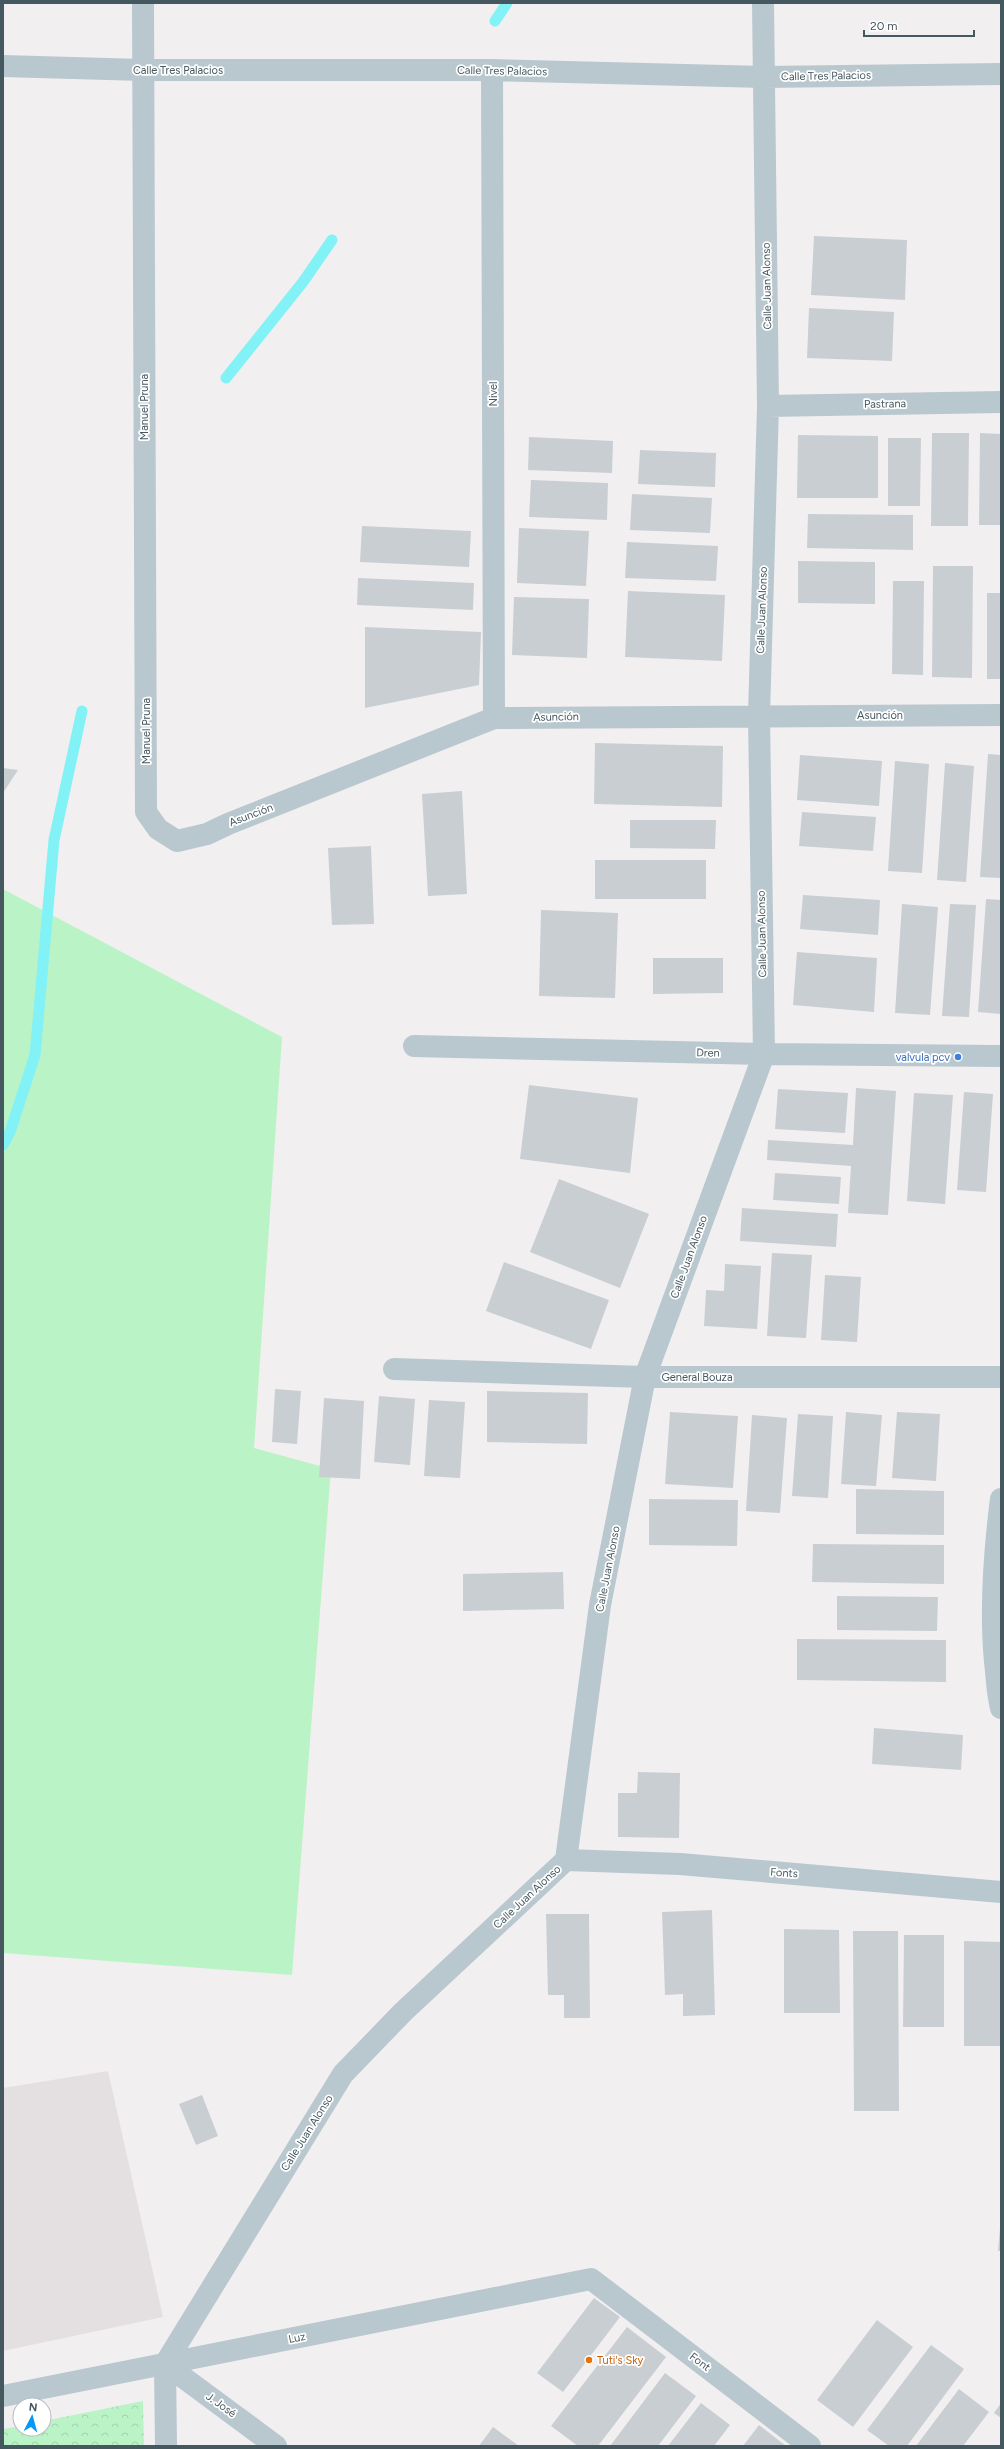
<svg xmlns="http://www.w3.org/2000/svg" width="1004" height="2449" font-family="Figtree,sans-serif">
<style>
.education{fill:#e4e0e2}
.green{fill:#baf4c6}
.park{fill:url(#park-crowns)}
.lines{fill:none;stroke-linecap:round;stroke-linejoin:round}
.stream{stroke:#82f2f6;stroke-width:11}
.building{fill:#c9ced3}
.minor{stroke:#b9c8ce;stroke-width:22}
.shop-dot{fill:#3f7fe0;stroke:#fff;stroke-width:1.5}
.food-dot{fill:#e8710a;stroke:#fff;stroke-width:1.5}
.labels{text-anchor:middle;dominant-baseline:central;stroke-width:3.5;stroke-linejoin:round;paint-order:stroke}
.street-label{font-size:11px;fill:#455860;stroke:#fff}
.shop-label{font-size:11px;fill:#366cbe;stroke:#fff;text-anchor:end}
.food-label{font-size:11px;fill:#c56008;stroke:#fff;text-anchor:start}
</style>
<defs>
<pattern id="park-crowns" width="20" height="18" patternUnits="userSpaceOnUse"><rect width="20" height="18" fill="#baf4c6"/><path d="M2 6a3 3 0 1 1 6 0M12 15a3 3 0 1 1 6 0" fill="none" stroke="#a1d3ad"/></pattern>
</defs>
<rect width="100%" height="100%" fill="#f2eff0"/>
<path class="education" d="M108,2071L163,2317L3,2351V2088Z"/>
<path class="green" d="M3,889L282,1037L254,1448L331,1469L292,1975L3,1953Z"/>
<path class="park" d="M143,2401L144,2446H3V2429L20,2426V2429H44V2421Z"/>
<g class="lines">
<path class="stream" d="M495,21L507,3
M226,378L303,282L332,240
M3,1145L10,1132L35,1055L54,840L82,711"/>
</g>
<path class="building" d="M814,236L907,240L905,300L811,295Z
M809,308L894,312L892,361L807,358Z
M932,433H969L968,526H931Z
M980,433L1001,434V525H979Z
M798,435L878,436V498H797Z
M529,437L613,441L612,473L528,470Z
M888,438H921L920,506H888Z
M640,450L716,453L715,487L638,484Z
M531,480L608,483L607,520L529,517Z
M632,494L712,498L710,533L630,530Z
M808,514L913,515V550L807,548Z
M362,526L471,531L469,567L360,562Z
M519,528L589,531L586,586L517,583Z
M627,542L718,546L716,581L625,578Z
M798,561L875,562V604L798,603Z
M933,566H973L972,678L932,677Z
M358,578L474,583L473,610L357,605Z
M893,581H924L923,675L892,674Z
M628,591L725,595L722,661L625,657Z
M987,593H1001V679H987Z
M514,597L589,599L587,658L512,655Z
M365,627L481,632L479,685L365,708Z
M595,743L723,746L722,807L594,804Z
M988,754L1001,755V878L980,877Z
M800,755L882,761L879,806L797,800Z
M895,761L929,764L922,873L888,871Z
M945,763L974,766L966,882L937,880Z
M3,768L18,770L3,793Z
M462,791L467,894L428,896L422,794Z
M802,812L876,817L873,851L799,846Z
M630,820H716L715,849L630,848Z
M371,846L374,924L332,925L328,848Z
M595,860H706V899H595Z
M803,895L880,900L878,935L800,929Z
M986,899L1001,900V1014L978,1012Z
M902,904L938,907L930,1015L895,1013Z
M950,904L976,905L969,1017L942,1016Z
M541,910L618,913L615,998L539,996Z
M797,952L877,958L874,1012L793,1005Z
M653,958H723V993L653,994Z
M529,1085L638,1098L630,1173L520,1159Z
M856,1088L896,1091L888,1215L848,1213L851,1166L767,1160L768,1140L853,1145Z
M778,1089L848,1093L845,1133L775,1129Z
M964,1092L993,1094L986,1192L957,1190Z
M914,1093L953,1095L945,1204L907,1201Z
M775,1173L841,1177L839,1204L773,1200Z
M559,1179L649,1214L620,1288L530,1252Z
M742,1208L838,1214L836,1247L740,1241Z
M772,1253L812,1255L806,1338L767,1336Z
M504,1262L609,1300L591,1349L486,1311Z
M725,1264L761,1266L757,1329L704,1326L706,1290L724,1291Z
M825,1275L861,1277L857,1342L821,1340Z
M275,1389L301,1391L297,1444L272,1442Z
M487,1391L588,1393L587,1444L487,1442Z
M379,1396L415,1399L410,1465L374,1462Z
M324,1398L364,1401L360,1479L319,1477Z
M429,1400L465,1402L460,1478L424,1476Z
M670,1412L738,1416L733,1488L665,1484Z
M846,1412L882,1415L876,1486L841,1484Z
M897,1412L940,1414L936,1481L892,1478Z
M798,1414L833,1416L828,1498L792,1496Z
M752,1415L787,1418L780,1513L746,1511Z
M856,1489L944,1491V1535L856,1534Z
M649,1499L738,1500L737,1546L649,1545Z
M813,1544L944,1545V1584L812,1582Z
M563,1572L564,1609L463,1611V1574Z
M837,1596L938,1597L937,1631L837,1630Z
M797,1639L946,1640V1682L797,1680Z
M874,1728L963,1735L961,1770L872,1764Z
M638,1772L680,1773L679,1838L618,1837V1793H637Z
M712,1910L715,2015L683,2016V1994L665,1995L662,1912Z
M546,1914H589L590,2018H564V1995H548Z
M784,1929L839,1930L840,2013H784Z
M853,1931H898L899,2111H854Z
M904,1935H944V2027H903Z
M964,1941L1001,1942V2046H964Z
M202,2095L218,2136L196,2145L179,2104Z
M1000,2228H1001V2251H998Z
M594,2298L620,2317L563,2392L537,2373Z
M877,2320L913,2347L853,2427L817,2400Z
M627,2327L666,2357L598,2446H578L551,2426Z
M931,2345L964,2369L907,2446H889L867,2430Z
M665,2373L696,2396L658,2446H610Z
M959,2389L989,2412L963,2446H916Z
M701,2403L730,2425L714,2446H668Z
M1001,2403V2418L994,2413Z
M759,2425L786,2446H743Z
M493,2427L519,2446H479Z"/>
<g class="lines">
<path class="minor" d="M143,3L146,812L158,829L177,841L207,834L228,824L494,718L1001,715
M3,66L142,70H492L764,77L1001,74
M492,70L494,718
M768,406L1001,402
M414,1046L764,1054L1001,1056
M394,1369L645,1377H1001
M1001,1499C994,1554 990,1608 995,1662C997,1678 997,1692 1001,1708
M566,1860L680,1864L1001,1892
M165,2364L343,2074L403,2012L566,1860L600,1605L645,1377L764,1054L759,715L768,406L763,3
M165,2364L276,2446
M165,2364L166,2446
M3,2396L591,2279L810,2446"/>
</g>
<circle class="shop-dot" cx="958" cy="1057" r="4"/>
<circle class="food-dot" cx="589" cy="2360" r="4"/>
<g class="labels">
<g class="street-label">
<text x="178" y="70">Calle Tres Palacios</text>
<text transform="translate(502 71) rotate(1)">Calle Tres Palacios</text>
<text transform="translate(826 76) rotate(-1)">Calle Tres Palacios</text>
<text transform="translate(767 286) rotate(-91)">Calle Juan Alonso</text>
<text transform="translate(493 394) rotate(-90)">Nivel</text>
<text transform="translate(885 404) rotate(-1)">Pastrana</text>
<text transform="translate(144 407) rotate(-90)">Manuel Pruna</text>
<text transform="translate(762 610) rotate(-88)">Calle Juan Alonso</text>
<text x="880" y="715">Asunción</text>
<text transform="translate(556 717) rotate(-1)">Asunción</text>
<text transform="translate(146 731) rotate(-90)">Manuel Pruna</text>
<text transform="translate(251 815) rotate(-21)">Asunción</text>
<text transform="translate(762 934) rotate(-91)">Calle Juan Alonso</text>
<text transform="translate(708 1053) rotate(1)">Dren</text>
<text transform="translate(689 1257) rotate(-70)">Calle Juan Alonso</text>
<text x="697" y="1377">General Bouza</text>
<text transform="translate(608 1569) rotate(-79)">Calle Juan Alonso</text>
<text transform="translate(784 1873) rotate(4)">Fonts</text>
<text transform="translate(527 1897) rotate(-43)">Calle Juan Alonso</text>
<text transform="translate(307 2133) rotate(-58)">Calle Juan Alonso</text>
<text transform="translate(297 2338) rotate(-11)">Luz</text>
<text transform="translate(700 2362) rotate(37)">Font</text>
<text transform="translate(221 2405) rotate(36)">J. José</text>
</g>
<g class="shop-label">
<text x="950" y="1057">valvula pcv</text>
</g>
<g class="food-label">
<text x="597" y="2360">Tuti's Sky</text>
</g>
</g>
<rect width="1004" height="2449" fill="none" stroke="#455860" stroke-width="8"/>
<g transform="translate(32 2417) rotate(6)"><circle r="19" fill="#ffffff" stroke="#b5bcbf"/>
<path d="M0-3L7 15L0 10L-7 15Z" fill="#0599f7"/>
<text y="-6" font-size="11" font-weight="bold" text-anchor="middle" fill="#455860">N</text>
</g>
<path d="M864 30v6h110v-6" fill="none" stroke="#455860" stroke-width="2"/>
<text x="870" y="30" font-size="12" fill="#455860" stroke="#ffffff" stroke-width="3" paint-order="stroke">20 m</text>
</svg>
